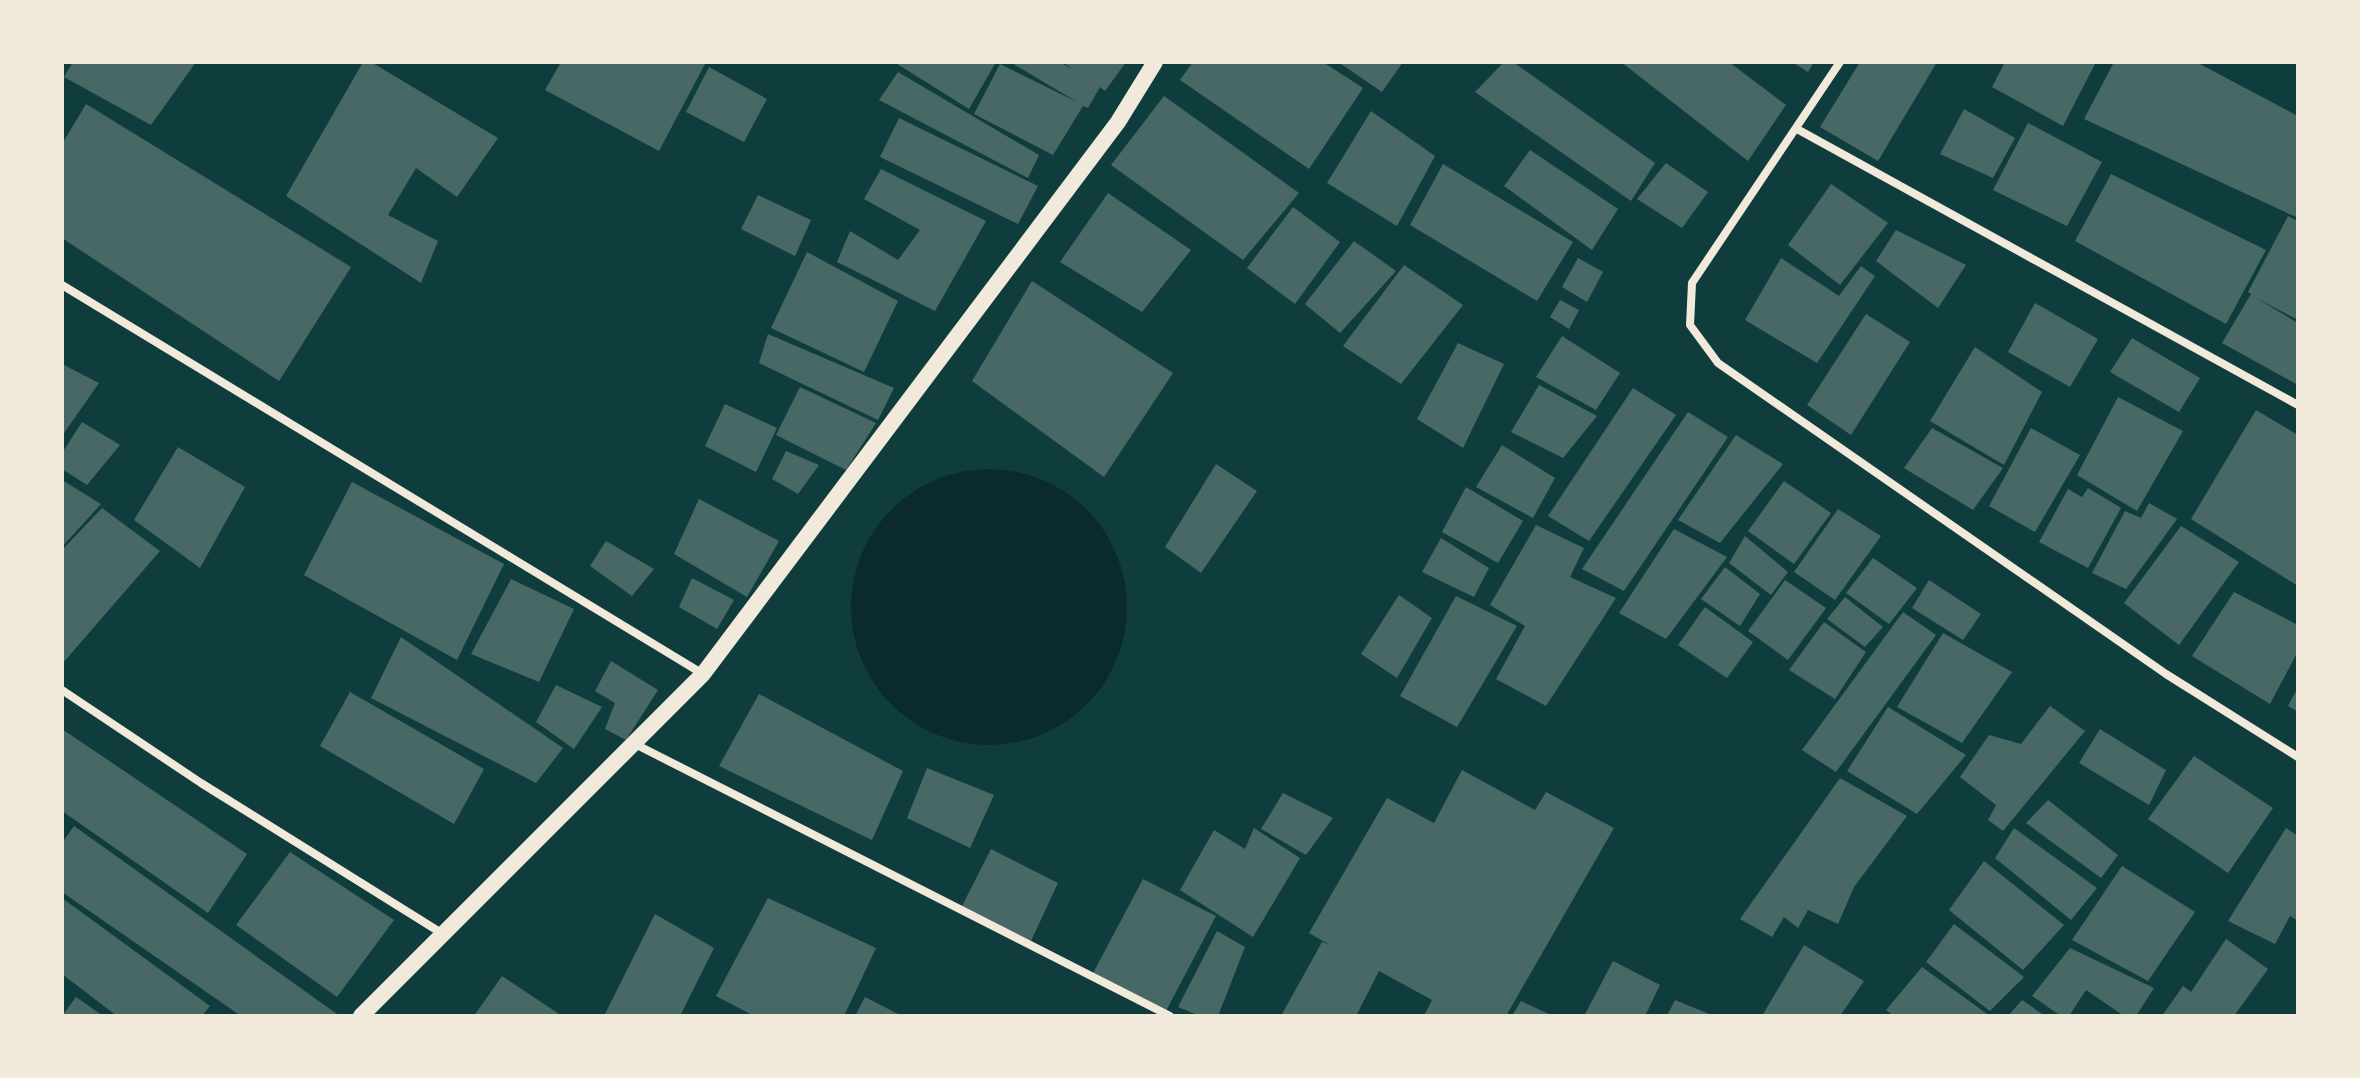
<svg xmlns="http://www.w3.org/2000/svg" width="2360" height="1078" font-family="Commissioner,sans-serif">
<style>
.water{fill:#0a2a2b}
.building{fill:#486865}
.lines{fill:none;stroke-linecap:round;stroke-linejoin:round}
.minor{stroke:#f1e9da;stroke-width:8}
.secondary{stroke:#f1e9da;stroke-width:16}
</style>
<rect width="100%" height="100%" fill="#0f3d3e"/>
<path class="water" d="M851 607a138 138 0 1 1 276 0a138 138 0 1 1-276 0Z"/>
<path class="building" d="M73,62H196L151,125L64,77Z
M363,62H371L498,138L457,197L416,168L388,215L438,241L421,283L286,196Z
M561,62H706L659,151L545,90Z
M894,62H996L969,109Z
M1010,62H1060L1073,70L1063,62H1126L1105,91L1100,87L1088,108L1083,106L1053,155L974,114L1000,64L1077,102Z
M1193,62H1323L1363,88L1309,169L1180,80Z
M1338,62H1403L1382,92Z
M1504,62H1513L1655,163L1631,201L1475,92Z
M1621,62H1729L1786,105L1748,161Z
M1792,62H1814L1808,72Z
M1860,62H1937L1878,161L1820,127Z
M2005,62H2096L2063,126L1992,87Z
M2114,62H2196L2298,116V218L2084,119Z
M709,67L767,99L744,142L686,112Z
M898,72L1039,155L1028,178L879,100Z
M1164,96L1299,193L1243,260L1111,165Z
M86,104L351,267L279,381L62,238V144Z
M1964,109L2015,138L1993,178L1940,154Z
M1371,111L1435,156L1397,226L1327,183Z
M899,118L1038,186L1018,224L880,157Z
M2028,123L2102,162L2067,226L1993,190Z
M1530,150L1618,209L1592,250L1504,186Z
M1666,163L1708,192L1682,228L1637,199Z
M1443,164L1573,242L1537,301L1410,225Z
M881,169L986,221L935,311L837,262L850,231L898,260L920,230L864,199Z
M2111,174L2266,250L2226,324L2075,241Z
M1831,184L1888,223L1840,285L1788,245Z
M1108,193L1191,250L1142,312L1060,262Z
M758,195L811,220L795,256L741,229Z
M1293,207L1340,242L1295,304L1247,268Z
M2288,216L2298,221V320L2256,298L2298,323V385L2222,343L2251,294L2248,292Z
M1896,230L1966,265L1938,308L1876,261Z
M1354,241L1396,271L1340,333L1305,304Z
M807,252L898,301L864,372L771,328Z
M1578,258L1603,272L1587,302L1562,287Z
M1781,258L1839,296L1861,266L1875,276L1817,363L1745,320Z
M1404,265L1463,305L1401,384L1343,346Z
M1032,281L1173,373L1104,477L972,381Z
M1560,300L1579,310L1569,329L1550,317Z
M2035,303L2098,339L2070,387L2008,352Z
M1866,314L1910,342L1851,435L1807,405Z
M768,334L894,388L878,420L759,363Z
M1562,336L1620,373L1596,410L1536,377Z
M2132,338L2200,378L2179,412L2110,372Z
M1458,343L1504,364L1463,448L1417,419Z
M1975,347L2042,392L2004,465L1930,421Z
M62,364L99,383L62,436Z
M1539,385L1597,416L1563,458L1511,432Z
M800,387L876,423L846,470L776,435Z
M1633,388L1676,415L1589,541L1548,516Z
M2118,397L2183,431L2137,511L2077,475Z
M725,404L777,428L756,472L705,446Z
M2256,410L2298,435V586L2191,519Z
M1688,412L1728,437L1624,591L1582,569Z
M82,422L120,445L87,485L62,469V453Z
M1932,428L2003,468L1973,510L1904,468Z
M2031,428L2080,455L2035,532L1989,506Z
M1736,435L1783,464L1720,543L1678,520Z
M1502,445L1555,478L1533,518L1476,487Z
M178,447L245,487L200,568L134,520Z
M786,451L819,465L798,494L772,479Z
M1216,464L1257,491L1201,573L1165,547Z
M62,480L101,504L62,547Z
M1784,481L1831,513L1794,564L1748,531Z
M352,482L504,564L457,660L304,575Z
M1466,487L1523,521L1498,563L1442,532Z
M2088,488L2121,508L2088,568L2039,542L2068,489L2082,497Z
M699,499L779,541L747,597L674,554Z
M2149,503L2177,519L2126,589L2092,573L2125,511L2141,518Z
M102,508L160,551L62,664V550Z
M1838,509L1881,536L1835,600L1794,572Z
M1536,525L1584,548L1570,577L1616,598L1546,706L1496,679L1525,626L1490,605Z
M2181,526L2239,562L2179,645L2124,603Z
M1674,529L1727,557L1666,639L1619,613Z
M1745,536L1788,572L1771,595L1729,563Z
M1441,538L1489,568L1474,597L1422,572Z
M606,541L654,569L632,596L590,566Z
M1873,558L1917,588L1889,624L1846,593Z
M1725,567L1760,594L1740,626L1701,599Z
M692,578L734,600L717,629L679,607Z
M511,579L574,609L539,682L471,654Z
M1785,580L1826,608L1788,660L1748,631Z
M1929,580L1981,614L1963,640L1912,608Z
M2234,592L2298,625V651L2270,704L2192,656Z
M1399,595L1432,618L1397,678L1361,654Z
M1456,596L1517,626L1457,727L1400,696Z
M1845,597L1883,627L1865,647L1827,619Z
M1705,607L1753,642L1727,678L1678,645Z
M1903,612L1936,635L1836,772L1802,750Z
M1824,622L1866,652L1835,699L1789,670Z
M1943,633L2012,672L1962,743L1897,707Z
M401,637L563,748L536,783L371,698Z
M611,661L658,690L626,740L605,729L615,703L595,691Z
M556,685L602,707L574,749L536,722Z
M2298,687V712L2288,706Z
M350,692L484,769L454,824L320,746Z
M759,694L903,771L872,840L719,766Z
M2050,706L2085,731L2003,831L1988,820L1996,805L1960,777L1989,735L2021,744Z
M1888,707L1966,755L1917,814L1847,771Z
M62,729L247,854L208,913L62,811Z
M2100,729L2166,770L2149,805L2079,763Z
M2194,756L2273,808L2228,873L2148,819Z
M927,768L994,795L970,848L907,818Z
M1462,770L1535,810L1546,792L1614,828L1506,1016H1424L1432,1000L1379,971L1356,1016H1281L1322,942L1330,945L1309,933L1387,798L1434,823Z
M1840,778L1907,816L1854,887L1838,924L1808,910L1798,928L1784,917L1772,937L1740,919Z
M1283,793L1333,818L1306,855L1261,829Z
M2048,800L2118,855L2101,878L2026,823Z
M74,826L337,1014L241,1016L62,892V843Z
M1254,828L1300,858L1253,937L1180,890L1214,830L1245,849Z
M2014,828L2097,888L2071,920L1995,858Z
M2286,828L2298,836V921L2290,916L2275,944L2228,921Z
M991,849L1058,883L1031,941L961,908Z
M290,852L394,920L337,997L236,925Z
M1984,861L2064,925L2023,970L1949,910Z
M2122,866L2195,912L2148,981L2072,940Z
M1143,879L1216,916L1166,1011L1092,975Z
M62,898L210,1006L202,1016H117L62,974Z
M768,898L876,948L844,1016H754L716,996Z
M655,914L714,948L680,1016H604Z
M1954,924L2024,977L1990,1011L1926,962Z
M1217,931L1245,947L1218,1016H1200L1178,1007Z
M2226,939L2268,969L2234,1016H2162L2183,986L2191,992Z
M1804,945L1864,981L1840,1016H1762Z
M2070,948L2154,988L2136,1016H2124L2086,990L2069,1016H2061L2032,996Z
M1613,961L1660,985L1645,1016H1584Z
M1922,967L1990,1016H1894L1886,1010Z
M502,976L562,1016H474Z
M76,997L103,1016H62Z
M865,997L902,1016H855Z
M1675,1000L1714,1016H1667Z
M2022,1000L2045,1016H2008Z
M1521,1001L1553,1016H1512Z"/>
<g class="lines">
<path class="minor" d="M1840,62L1692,283L1690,325L1718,363L2166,674L2298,757
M1797,129L2298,405
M62,285L703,674
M62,690L201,783L443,934
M633,743L1170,1016"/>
<path class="secondary" d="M361,1016L703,674L1118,122L1155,62"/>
</g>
<rect width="2360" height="1078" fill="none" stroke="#f1e9da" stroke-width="128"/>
</svg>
